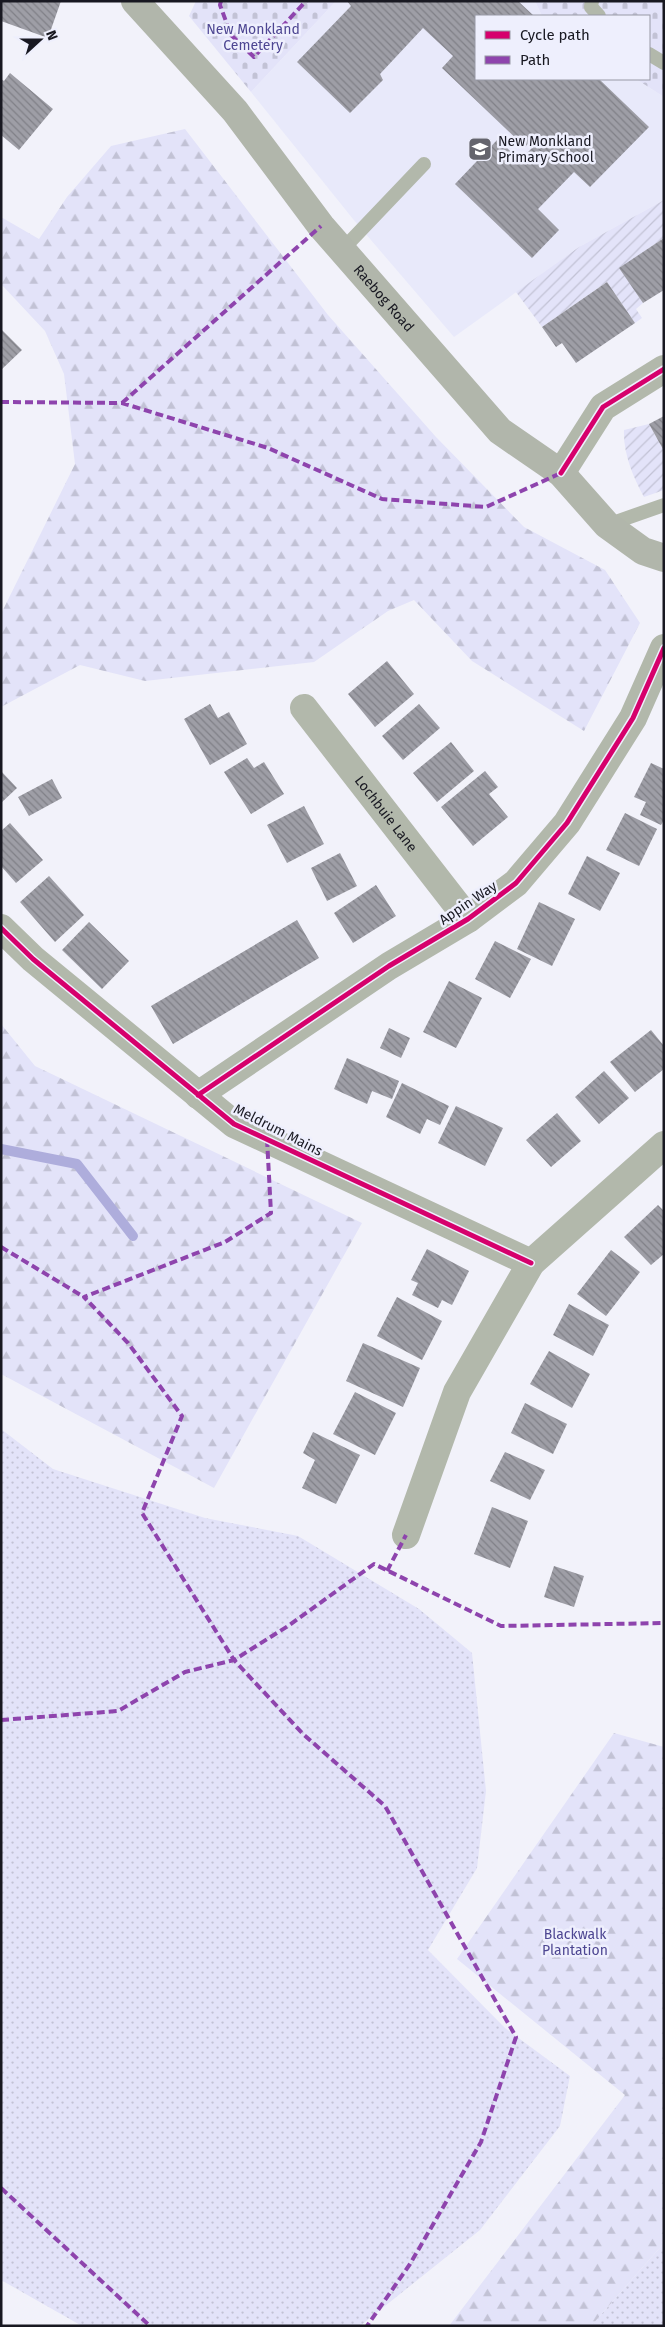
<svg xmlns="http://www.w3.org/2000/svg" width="665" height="2327" font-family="'Fira Sans',sans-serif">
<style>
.built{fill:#e8e9fa}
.grass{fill:url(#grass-dots)}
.forest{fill:url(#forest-firs)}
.cemetery{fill:url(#cemetery-stones)}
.garden{fill:url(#garden-furrows)}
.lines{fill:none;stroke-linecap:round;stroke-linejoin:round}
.stream{stroke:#aeaddc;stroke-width:10}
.building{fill:url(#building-back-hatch)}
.service{stroke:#b2b8ab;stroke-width:14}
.minor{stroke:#b2b8ab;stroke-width:28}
.secondary{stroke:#b1b6ab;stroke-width:28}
.quiet{stroke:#8e44ad;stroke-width:4;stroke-dasharray:8 4;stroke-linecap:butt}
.cycleway-casing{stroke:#eeeffd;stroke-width:8}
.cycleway{stroke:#d6006c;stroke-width:5}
.labels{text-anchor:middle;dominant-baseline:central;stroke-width:5;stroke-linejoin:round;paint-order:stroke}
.park-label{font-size:14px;fill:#4d4692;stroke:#eeeffd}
.poi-label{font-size:14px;fill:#181821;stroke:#eeeffd;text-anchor:start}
.street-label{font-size:14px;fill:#181821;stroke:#eeeffd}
</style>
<defs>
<pattern id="grass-dots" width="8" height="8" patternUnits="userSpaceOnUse" patternTransform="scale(1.25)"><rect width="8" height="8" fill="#e3e3f9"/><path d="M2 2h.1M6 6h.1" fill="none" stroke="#c2c2d5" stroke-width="1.8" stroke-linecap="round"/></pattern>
<pattern id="forest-firs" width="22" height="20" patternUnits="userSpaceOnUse" patternTransform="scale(1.25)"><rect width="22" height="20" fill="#e3e3f9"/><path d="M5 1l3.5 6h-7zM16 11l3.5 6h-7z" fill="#c2c2d5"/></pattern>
<pattern id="cemetery-stones" width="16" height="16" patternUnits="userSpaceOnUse" patternTransform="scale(1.25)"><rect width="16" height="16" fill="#e3e3f9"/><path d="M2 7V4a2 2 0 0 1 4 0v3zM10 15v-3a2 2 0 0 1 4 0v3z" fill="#c2c2d5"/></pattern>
<pattern id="garden-furrows" width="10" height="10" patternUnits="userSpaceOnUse" patternTransform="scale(1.25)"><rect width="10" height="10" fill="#e3e3f9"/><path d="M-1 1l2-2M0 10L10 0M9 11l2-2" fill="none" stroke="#c2c2d5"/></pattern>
<pattern id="building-back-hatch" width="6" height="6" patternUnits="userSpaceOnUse" patternTransform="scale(1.25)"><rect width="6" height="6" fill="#9e9ea6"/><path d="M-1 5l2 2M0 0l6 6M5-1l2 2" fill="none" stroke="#808087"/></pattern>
</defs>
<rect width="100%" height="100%" fill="#f2f2fa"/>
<path class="built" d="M336,1H535L542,16H476V79H636L664,97V200L579,247L454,337L353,219L251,92Z"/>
<path class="grass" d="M1,1429L53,1469L205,1518L298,1536L419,1609L472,1653L486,1791L477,1868L428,1950L505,2028L570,2076L560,2126L480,2230L360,2326H82L1,2280Z
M664,2243V2326H591Z"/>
<path class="forest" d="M185,129L328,315L436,437L524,527L605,570L640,623L584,731L472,661L414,600L388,611L314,662L145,681L80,665L1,707V614L75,464L64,374L45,331L1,284V217L39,239L67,197L111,146Z
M1,1024L35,1066L362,1223L214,1488L1,1374Z
M614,1733L664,1747V2243L591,2326H449L625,2095L457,1959Z"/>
<path class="cemetery" d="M196,1H336L251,92L189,16Z
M535,1H664V97L636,79H649V16H542Z"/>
<path class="garden" d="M664,200V238L620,268L643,303L636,309L642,318L635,323L607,282L542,327L516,292L579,247Z
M649,424L664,451V490L644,497C633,477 623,453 624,430Z"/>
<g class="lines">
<path class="stream" d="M1,1149L77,1164L133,1236"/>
</g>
<path class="building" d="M1,1H61L48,38L1,21Z
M347,1H518L534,16H476V79H599L649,127L590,187L574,172L538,209L559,230L532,258L455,184L498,139L520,161L540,139L536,135L525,147L442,68L453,56L423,28L380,74L383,80L350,113L297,62L351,6Z
M10,73L53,109L19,150L1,135V79L4,81Z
M664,238V290L643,303L619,268Z
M607,282L635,323L576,363L562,343L556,347L542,327Z
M1,329L22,350L1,370Z
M664,416V451L649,424Z
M387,661L414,694L375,727L348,694Z
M210,704L218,718L229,712L247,744L210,765L184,719Z
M419,704L440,728L403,760L382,736Z
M451,742L474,771L437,802L413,773Z
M247,758L254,768L264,762L284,794L251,814L224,772Z
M651,763L664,769V820L661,825L640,815L646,802L634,797Z
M1,771L17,788L1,803Z
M485,771L498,787L489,794L508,817L473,846L441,807Z
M52,779L62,798L29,816L18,797Z
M304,806L324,844L287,863L267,825Z
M625,813L657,829L639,866L606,850Z
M10,823L43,860L16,883L1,866V831Z
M340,853L357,886L327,901L311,868Z
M587,856L620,873L600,911L568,894Z
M49,876L84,915L55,942L20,902Z
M376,885L396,916L353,943L334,913Z
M539,902L575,919L552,966L517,949Z
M297,920L319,958L173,1044L151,1006Z
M89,922L129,961L102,989L62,950Z
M495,941L531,959L510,998L475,979Z
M449,981L482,998L456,1048L423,1032Z
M389,1028L410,1038L401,1058L380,1048Z
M651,1030L664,1046V1069L635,1092L610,1062Z
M347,1058L399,1081L392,1099L372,1091L367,1104L334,1089Z
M604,1071L629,1098L599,1124L575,1097Z
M402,1083L449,1106L440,1125L427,1119L420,1134L386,1117Z
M456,1106L503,1128L485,1166L438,1143Z
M557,1113L581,1141L551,1167L526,1140Z
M658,1205L664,1211V1254L651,1265L624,1237Z
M427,1249L469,1271L452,1305L442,1300L438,1308L412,1295L418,1283L411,1280Z
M611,1250L640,1272L606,1316L577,1294Z
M397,1297L442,1321L422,1360L377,1336Z
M569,1304L609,1325L593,1356L553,1335Z
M363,1343L420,1368L403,1407L346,1381Z
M549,1351L590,1374L572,1408L530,1384Z
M355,1392L396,1413L375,1455L333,1434Z
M525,1403L567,1424L553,1454L511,1433Z
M313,1432L360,1455L336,1504L302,1488L315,1460L303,1453Z
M505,1452L545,1470L530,1500L490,1481Z
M492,1507L528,1521L510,1568L474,1554Z
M554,1566L584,1576L574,1607L544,1597Z"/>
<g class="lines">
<path class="service" d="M592,1L591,7L599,16
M649,54L664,63
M343,249L424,164
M607,525L664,505"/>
<g class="minor">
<path d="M561,473L603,407L664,369"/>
<path id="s1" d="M304,708L468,919"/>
<path d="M1,928L33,959L234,1124L531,1263"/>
<path d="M198,1095L389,966L468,919L516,883L567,823L633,718L664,648"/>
<path d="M406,1535L457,1392L531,1263L664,1145"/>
</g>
<path class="secondary" id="s2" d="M135,1L235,111L321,226L500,431L561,473L607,525L643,551L664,558"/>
<path class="quiet" d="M221,1L220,5L231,35L254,57L306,1
M1,402L122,403L268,448L382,499L486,507L561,473
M122,403L321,226
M267,1139L271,1213L225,1242L84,1297L128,1343L182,1416L142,1513L234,1660L303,1734L385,1806L516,2037L481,2142L410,2264L367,2326
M1,1247L84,1297
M387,1571L406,1535
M1,1720L118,1711L185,1672L234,1660L288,1626L374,1564L501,1626L664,1623
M1,2188L150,2326"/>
<g class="cycleway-casing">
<path id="cycleway" d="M561,473L603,407L664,369
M1,928L33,959L234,1124L531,1263
M198,1095L389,966L468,919L516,883L567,823L633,718L664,648"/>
</g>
<use href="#cycleway" class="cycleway"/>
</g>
<defs>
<g id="school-square" transform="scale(1.25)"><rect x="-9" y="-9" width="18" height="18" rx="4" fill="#64646d" stroke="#eeeffd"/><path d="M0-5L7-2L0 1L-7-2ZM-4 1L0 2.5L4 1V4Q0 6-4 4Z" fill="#fff"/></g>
</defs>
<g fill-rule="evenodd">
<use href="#school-square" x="480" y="149"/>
</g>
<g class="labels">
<g class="park-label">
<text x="253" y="29">New Monkland<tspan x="253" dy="16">Cemetery</tspan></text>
<text x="575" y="1934">Blackwalk<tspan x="575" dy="16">Plantation</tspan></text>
</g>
<g class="poi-label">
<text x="498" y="141">New Monkland<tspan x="498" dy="16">Primary School</tspan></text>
</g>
<g class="street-label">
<text stroke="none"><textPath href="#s2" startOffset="388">Raebog Road</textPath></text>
<text stroke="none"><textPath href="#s1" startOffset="134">Lochbuie Lane</textPath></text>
<text transform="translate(468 903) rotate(-34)">Appin Way</text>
<text transform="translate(278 1130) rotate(27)">Meldrum Mains</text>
</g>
</g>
<rect width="665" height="2327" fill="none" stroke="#181821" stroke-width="5"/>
<rect x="475" y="15" width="175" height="65" fill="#eeeffd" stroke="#9899a5"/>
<rect x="485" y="31" width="25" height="8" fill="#d6006c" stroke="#9899a5"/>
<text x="520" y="40" font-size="15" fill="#181821">Cycle path</text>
<rect x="485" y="56" width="25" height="8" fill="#8e44ad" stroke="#9899a5"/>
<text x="520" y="65" font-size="15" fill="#181821">Path</text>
<g transform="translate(40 40) rotate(69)" stroke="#eeeffd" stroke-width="4" paint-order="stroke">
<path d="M0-4L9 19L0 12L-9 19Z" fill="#181821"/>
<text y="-8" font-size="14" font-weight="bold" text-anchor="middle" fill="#181821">N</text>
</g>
</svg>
